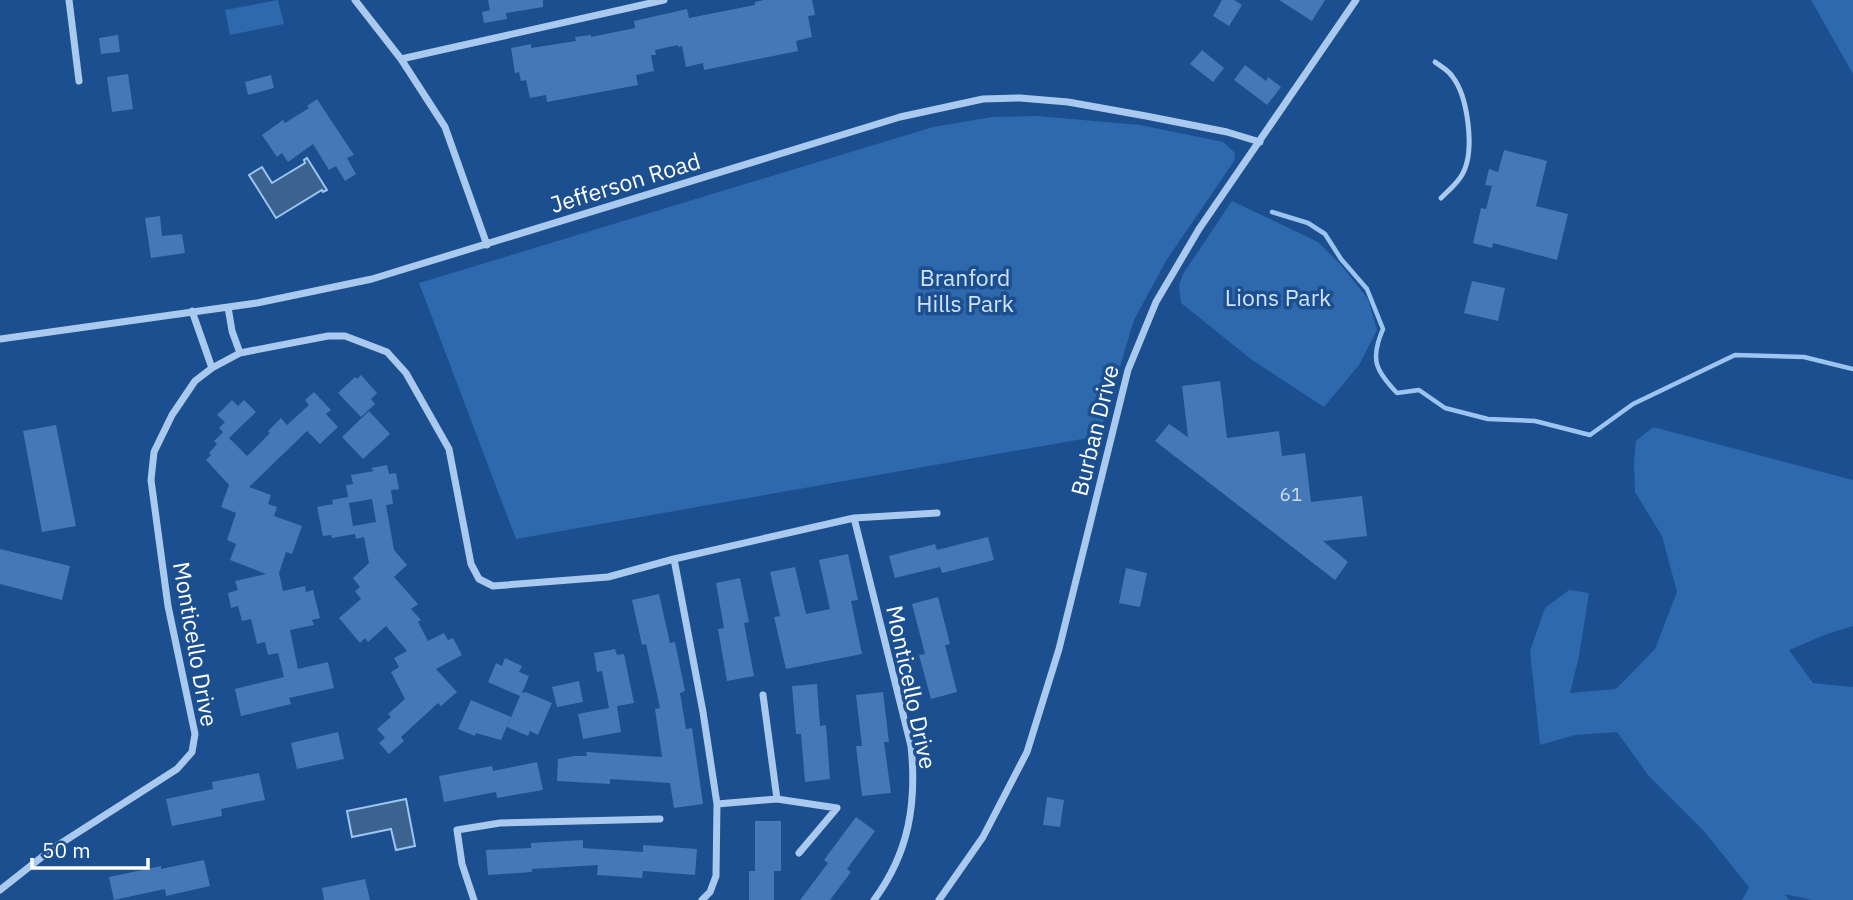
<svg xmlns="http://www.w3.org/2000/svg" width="1853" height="900" font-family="'IBM Plex Sans',sans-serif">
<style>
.green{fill:#2e69ad}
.water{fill:#3c6290;stroke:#9cc4f0;stroke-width:2}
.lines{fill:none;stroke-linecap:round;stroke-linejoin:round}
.stream{stroke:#9cc4f0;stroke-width:4.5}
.building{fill:#4478b7}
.lane{stroke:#a9c9ee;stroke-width:5}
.street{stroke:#a9c9ee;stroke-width:7}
.labels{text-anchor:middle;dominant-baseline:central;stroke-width:7;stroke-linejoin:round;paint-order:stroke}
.number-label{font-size:19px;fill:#d0dded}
.street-label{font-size:23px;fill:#fff;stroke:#1b4f8f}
.park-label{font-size:23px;fill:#cfe3fa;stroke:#1b4f8f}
</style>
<rect width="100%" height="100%" fill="#1b4f8f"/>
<path class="green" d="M278,0L284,24L230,35L225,10Z
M1811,0H1853V74Z
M1037,116L1140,125L1223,142L1235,153L1234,161L1166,261L1134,320L1099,436L516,539L419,283L933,127L992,117Z
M1232,201L1318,242L1341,265L1368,299L1377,330L1359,365L1324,407L1252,360L1181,303L1179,285L1183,274Z
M1653,427L1853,480V626L1827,634L1789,650L1813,683L1853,687V900H1812L1785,894L1789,900H1742L1749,887L1703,830L1648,775L1617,732L1575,735L1540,745L1530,651L1545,608L1569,590L1589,593L1579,656L1570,693L1616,689L1655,649L1677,592L1662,536L1635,492L1634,463L1636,441Z"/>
<path class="water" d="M307,158L327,190L323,192L322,190L276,218L249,175L262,167L272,183L305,163L304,160Z
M406,799L415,846L396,850L391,829L352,837L347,811Z"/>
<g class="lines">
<path class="stream" d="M1272,212L1308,223L1325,234L1341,259L1367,289L1383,329C1370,359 1375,370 1397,393L1419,390L1445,408L1488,419L1535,421L1590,435L1633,404L1735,355L1804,357L1853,369"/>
</g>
<path class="building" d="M488,0H543V7L506,13L507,19L484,23L482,12L490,10Z
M764,0H812L815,15L808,16L812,37L796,41L798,51L704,70L703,63L686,67L682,46L678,47V45L655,50L656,55H651L654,71L636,75L638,85L547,102L546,95L530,98L526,80L521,81L519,72L515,73L511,48L531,44V48L576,41L575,37L591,35V37L635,28L634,21L687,9L689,18L755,5V2Z
M1222,0H1234L1242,5L1229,26L1213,16Z
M1279,0H1325L1312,21Z
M118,35L120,52L101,54L99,38Z
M1202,50L1224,68L1213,82L1190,64Z
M1245,65L1266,81L1268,77L1281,87L1267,105L1234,80Z
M128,74L133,109L112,112L107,77Z
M271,75L274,88L248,95L245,82Z
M317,99L354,155L347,158L356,174L345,181L336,166L329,170L313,144L288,162L282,153L277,157L262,135L283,120L285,123L309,108L307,106Z
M1504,150L1547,161L1536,206L1568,214L1557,260L1493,243L1492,248L1473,243L1481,208L1486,209L1492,186L1485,185L1489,169L1498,172Z
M160,216L162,236L182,234L185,253L151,258L145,218Z
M1472,281L1505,288L1498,321L1464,313Z
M361,375L377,393L371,399L375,404L361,417L338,393L355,377L357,379Z
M1220,381L1227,438L1279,431L1282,456L1305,453L1311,502L1362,496L1367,536L1323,541L1348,562L1335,580L1155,441L1169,424L1188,437L1182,386Z
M314,392L331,410L326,414L338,427L320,444L307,431L249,487L271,495L268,504L277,507L274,516L302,526L292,554L286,552L279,573L283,591L305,586L306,592L313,590L320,618L312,620L314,625L290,630L298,669L328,662L334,688L289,698L291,704L241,716L235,689L284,677L278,653L268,655L265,642L257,644L251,619L242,621L238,606L231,608L228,593L238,590L235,581L266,574L230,560L236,544L227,540L236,513L221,507L229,485L206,460L211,455L209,453L217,444L214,441L223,432L247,456L270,433L268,431L281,418L287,425L309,405L305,400Z
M232,400L238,406L244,400L256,412L229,438L219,428L225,422L217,415Z
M369,411L390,434L363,459L342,437Z
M56,425L76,526L42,532L23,431Z
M387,465L389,474L396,473L399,489L391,490L393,504L386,505L394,550L407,565L394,577L418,604L411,609L421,620L418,622L428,641L444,633L448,640L453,638L462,655L436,669L457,692L441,706L438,703L401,737L404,741L389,754L379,743L385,738L377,729L391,717L388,714L405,699L391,672L399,667L394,658L407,651L386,626L368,642L365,638L360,643L339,618L361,599L355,591L360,587L353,578L369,563L364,537L356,539L355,534L332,538L331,535L323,536L317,507L333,504L332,500L348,497L353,526L376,522L372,499L349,503L346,485L353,484L351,475L374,471L371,468Z
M988,537L994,560L942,573L940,567L895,578L889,556L935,544L937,550Z
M0,549L70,566L62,600L0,584Z
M848,554L858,600L851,601L862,654L786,669L774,617L780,616L770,572L795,567L806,614L830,609L819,560Z
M1126,568L1147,573L1140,607L1119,603Z
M740,578L749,622L744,623L754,676L727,681L718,629L724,628L716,583Z
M659,594L670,643L675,642L685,691L680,693L686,729L692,728L703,804L674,808L670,783L610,779V784L557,781L558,759L574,756H587L586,752L662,757L655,709L660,708L646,644L642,645L632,600Z
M938,597L950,644L945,645L957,692L931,699L919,655L925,654L912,604Z
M615,649L617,655L624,654L634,703L617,706L621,732L583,739L578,714L609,708L602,671L597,672L594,653Z
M505,658L522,666L519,672L529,676L522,693L526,692L552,703L538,735L530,731L528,736L507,727L520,696L488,682L496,663L502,666Z
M579,681L583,702L557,707L552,687Z
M817,684L820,726L826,725L830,779L805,782L801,734H796L792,686Z
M883,692L889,742H884L891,793L862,796L856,746H862L856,695Z
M471,700L511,717L501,740L476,733L475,736L458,729Z
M338,732L344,759L297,769L291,743Z
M537,762L543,790L497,798L496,792L444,802L439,776L492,766L493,771Z
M259,773L265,800L221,809L222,816L172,826L166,799L213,789L212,782Z
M1047,797L1064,800L1060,827L1043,825Z
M856,817L875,831L847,869L851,872L830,900H800L828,863L824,860Z
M755,821H781V871H774V900H749V871H755Z
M583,840V848L643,852V845L697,849L695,875L643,871L642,878L597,875L598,865L532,869V872L488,875L486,850L531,848V843Z
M204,860L210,886L166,896L165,889L114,900L109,877L161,866V869Z
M365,879L370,900H324L322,888Z"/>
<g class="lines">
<path class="lane" d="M1435,62C1440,66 1448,70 1452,76C1468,96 1475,150 1463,173C1459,182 1448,191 1441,198"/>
<path class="street" d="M69,0L79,81
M355,0L401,59L445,127L487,245
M401,59L664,0
M228,307L232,331L240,353
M0,339L257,303L372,279L900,117L983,99L1020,98L1068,102L1146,116L1227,132L1260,142
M212,368L240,353L328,336H345L387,352L406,373L449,449L471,564L479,579L493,586L608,577L674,559L854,518L937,513
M854,518L911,746C917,803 909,853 874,900
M674,559L703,712L717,804L716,876L710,892L702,900
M763,695L777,799
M717,804L777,799L837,808L799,853
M0,890L52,849L177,769L192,752L195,734L168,606L151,480L154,452L172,415L195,381L212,368L192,311
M474,900L462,864L457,830L500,823L660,819
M939,900L983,837L1027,752L1059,649L1128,370L1156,302L1199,229L1356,0"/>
</g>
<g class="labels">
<g class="number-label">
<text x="1291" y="494">61</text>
</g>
<g class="street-label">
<text transform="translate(625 182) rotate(-17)">Jefferson Road</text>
<text transform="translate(1094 430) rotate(-76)">Burban Drive</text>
<text transform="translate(196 644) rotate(80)">Monticello Drive</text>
<text transform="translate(912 687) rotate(78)">Monticello Drive</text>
</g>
<g class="park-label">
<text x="965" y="277">Branford<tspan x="965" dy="26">Hills Park</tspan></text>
<text x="1278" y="297">Lions Park</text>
</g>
</g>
<path d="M32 858v10h116v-10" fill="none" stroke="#ffffff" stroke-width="3.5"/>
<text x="42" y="858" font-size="21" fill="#ffffff" stroke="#1b4f8f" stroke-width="5" paint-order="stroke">50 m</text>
</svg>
